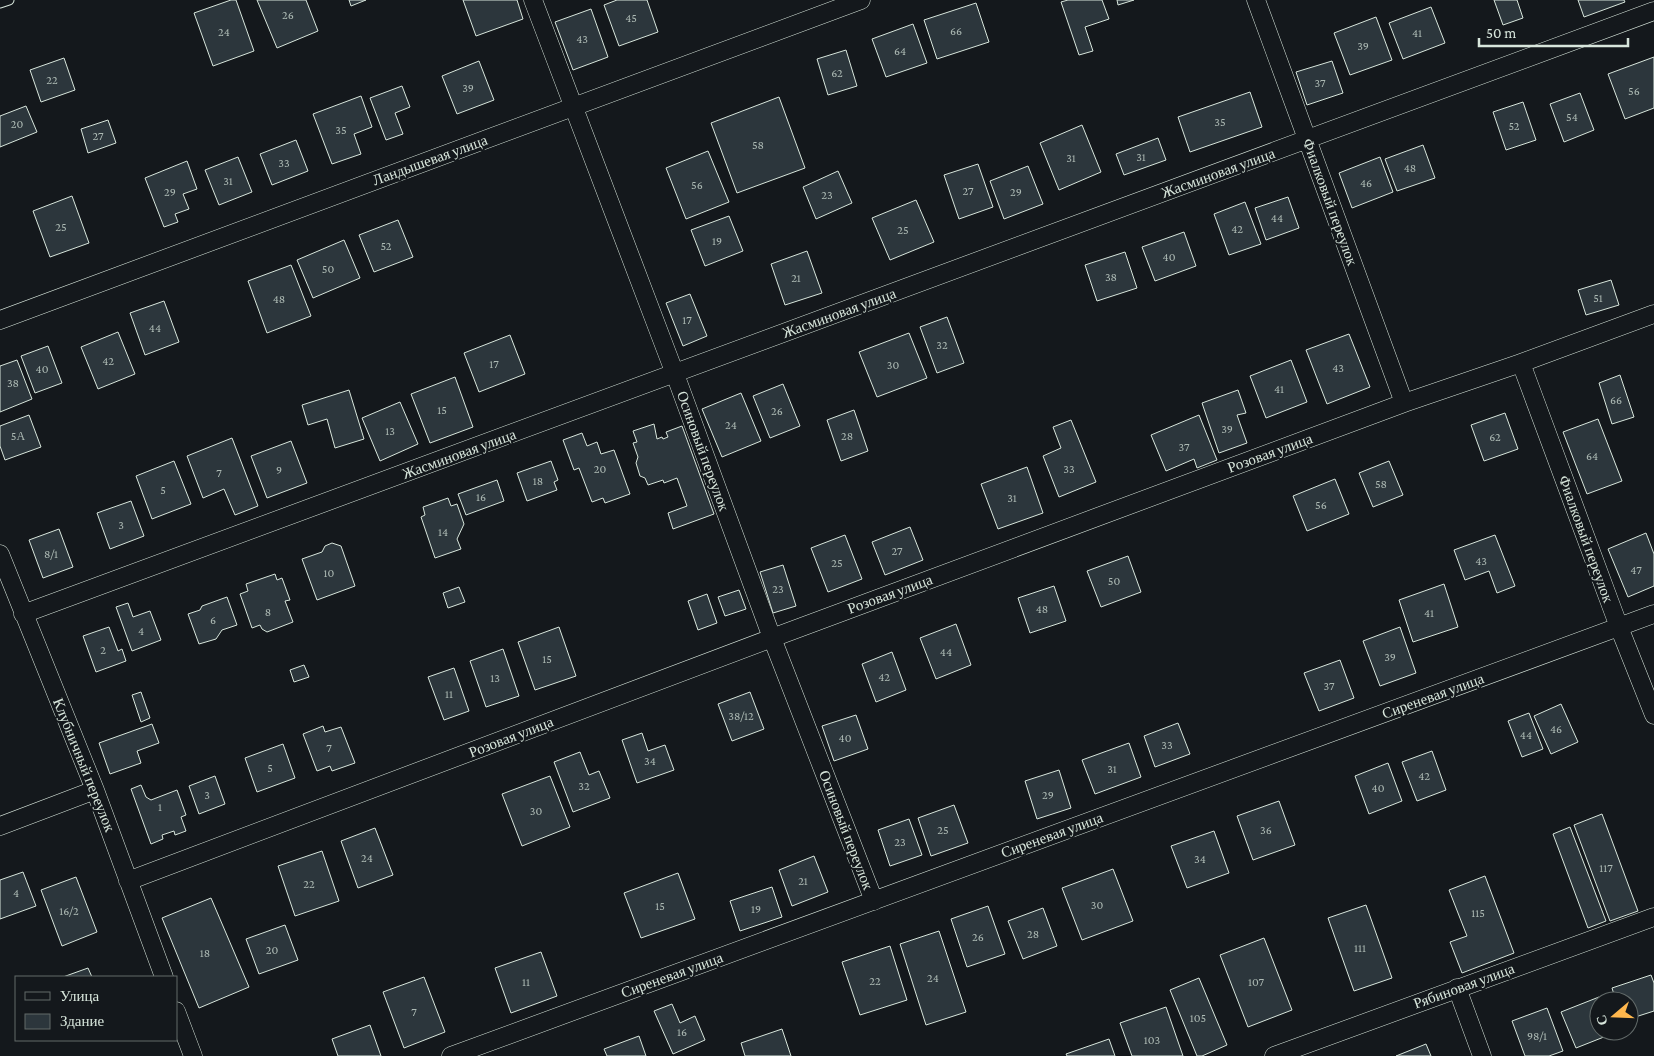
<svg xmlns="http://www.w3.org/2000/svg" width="1654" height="1056" font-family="'Crimson Pro',serif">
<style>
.building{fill:#2c363c;stroke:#d8e6dc}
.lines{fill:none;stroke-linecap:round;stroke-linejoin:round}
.lane-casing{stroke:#d8e6dc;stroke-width:11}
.street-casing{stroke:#d8e6dc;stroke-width:19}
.lane{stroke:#14181c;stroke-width:9}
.street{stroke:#14181c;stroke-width:18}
.labels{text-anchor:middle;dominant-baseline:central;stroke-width:4;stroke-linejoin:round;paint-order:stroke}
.number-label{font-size:12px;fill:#adbab4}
.street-label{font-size:15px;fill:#d8e6dc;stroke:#14181c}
</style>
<rect width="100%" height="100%" fill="#14181c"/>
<path class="building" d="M231,0H236L254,51L213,66L194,13Z
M257,0H306L318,31L277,48Z
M349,0H366L351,6Z
M463,0H517L523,19L476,36Z
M617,0H647L658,32L619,46L604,5Z
M1068,0H1102L1109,19L1085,27L1093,51L1079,55L1061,2Z
M1117,0H1134L1118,5Z
M1494,0H1517L1523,18L1503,25Z
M1578,0H1624L1625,2L1584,17Z
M976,3L989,42L937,59L924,20Z
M1431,7L1445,43L1403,59L1389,23Z
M591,9L608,57L573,70L555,22Z
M1376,17L1392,60L1350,75L1334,33Z
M913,24L927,63L886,77L872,39Z
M846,50L857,86L828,95L817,59Z
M1654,57V108L1625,119L1608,74Z
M64,58L75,90L41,102L30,70Z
M479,61L494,100L457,114L442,76Z
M1332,61L1343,93L1307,105L1296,72Z
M402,86L410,107L395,113L403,134L386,140L370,98Z
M1250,92L1262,127L1190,152L1178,117Z
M1580,93L1594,130L1564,142L1550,104Z
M361,96L372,127L354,134L361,154L332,164L313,114Z
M779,97L805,168L737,193L711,123Z
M1523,102L1536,140L1506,150L1493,112Z
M26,106L37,132L0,147V116Z
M108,120L116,143L88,153L81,129Z
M1082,125L1101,172L1059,190L1040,143Z
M1158,138L1166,160L1124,175L1116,154Z
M296,140L308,171L272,185L260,154Z
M1423,145L1435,178L1397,191L1385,159Z
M708,151L729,202L686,219L666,168Z
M238,157L252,192L219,205L205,170Z
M1380,157L1393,192L1352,208L1339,173Z
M187,161L197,189L183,194L189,209L175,214L178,222L164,227L145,178Z
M978,164L993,207L959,219L944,175Z
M1028,166L1043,204L1004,219L990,181Z
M838,171L852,203L816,219L803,187Z
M72,196L89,243L50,257L33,211Z
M1288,197L1299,228L1266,240L1255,208Z
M916,200L934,242L890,260L872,218Z
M1245,202L1261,244L1229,255L1214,214Z
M729,216L743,251L705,266L691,230Z
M398,220L413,257L374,272L359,235Z
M1184,232L1196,266L1155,281L1142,247Z
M344,240L360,278L313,298L297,260Z
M807,251L822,293L785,305L771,264Z
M1125,252L1137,288L1097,301L1085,265Z
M291,265L311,316L267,333L248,281Z
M1611,280L1619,305L1586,315L1578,290Z
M690,294L707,336L683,346L666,303Z
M164,301L179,342L145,355L130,313Z
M947,317L964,363L937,373L920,327Z
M118,332L135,374L98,389L81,347Z
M909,333L927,378L877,397L859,352Z
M1349,334L1370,387L1327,404L1306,350Z
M510,335L525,374L479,392L464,353Z
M48,346L62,383L35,393L21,356Z
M17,360L32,399L0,412V366Z
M1291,360L1307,402L1266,418L1250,376Z
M1620,375L1634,417L1612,424L1599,383Z
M455,377L473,427L430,443L411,394Z
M783,384L800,426L770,438L753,396Z
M349,390L364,439L335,448L327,419L308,425L302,405Z
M1238,390L1246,413L1237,415L1247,443L1219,453L1202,403Z
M741,393L761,441L722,457L702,409Z
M400,402L418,444L380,461L362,418Z
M854,410L868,451L841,461L827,420Z
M1505,413L1518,449L1484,461L1471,425Z
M29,415L41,447L5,460L0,446V426Z
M1199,415L1217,460L1197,468L1194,459L1166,471L1151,435Z
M1598,419L1622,481L1587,494L1563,432Z
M1071,420L1096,482L1059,497L1043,456L1061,448L1053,427Z
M654,424L657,439L662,437L663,439L668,437L666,432L682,426L714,514L673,529L668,513L687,506L677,478L664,483L663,480L648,485L645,478L640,476L636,463L638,457L633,443L637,442L633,431Z
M582,433L587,446L597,442L601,454L614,450L630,494L605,503L603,498L592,502L579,468L574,470L563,440Z
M232,438L258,506L235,515L224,489L203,498L187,456Z
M291,441L307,483L267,498L251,456Z
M174,461L191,504L152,519L136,476Z
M551,461L558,480L554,482L557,490L527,501L517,473Z
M1389,461L1403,495L1373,507L1359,473Z
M1027,467L1043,513L998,529L981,484Z
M1335,479L1349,514L1307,531L1293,496Z
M497,480L504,501L466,515L458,494Z
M448,498L451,506L457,504L464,524L457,539L461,549L435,558L421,517L425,515L423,507Z
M131,501L144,536L110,549L97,513Z
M910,527L923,560L885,575L872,542Z
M59,529L73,567L43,578L29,540Z
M1646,533L1654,554V586L1628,597L1608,549Z
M845,535L862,579L828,592L811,548Z
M1495,535L1515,586L1497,593L1489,571L1465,580L1454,550Z
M332,543L341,546L355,586L317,600L302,559L322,552L325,546Z
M1128,556L1141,592L1101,607L1087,571Z
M783,565L796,606L773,613L760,572Z
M275,574L277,580L282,578L290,600L285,601L293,622L267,632L262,629L260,625L252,628L240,594L248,591L246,584Z
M1444,584L1458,627L1413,642L1399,600Z
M1054,586L1066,621L1030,633L1018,598Z
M459,587L465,602L448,608L443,593Z
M739,590L746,609L725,616L718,597Z
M707,594L717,623L698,630L688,601Z
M227,597L237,625L222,630L216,639L199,644L188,614L200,610L202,606Z
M128,603L133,617L150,611L161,640L132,651L116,607Z
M956,624L971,665L936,679L920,638Z
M109,627L118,651L122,649L126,661L96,672L83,636Z
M559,627L576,676L535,690L518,642Z
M1400,627L1416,673L1380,686L1363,641Z
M503,649L519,696L486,707L470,661Z
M892,652L906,690L876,702L862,664Z
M1340,660L1354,698L1319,711L1304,673Z
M304,665L309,677L294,682L290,670Z
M454,668L469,711L444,720L428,677Z
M141,692L150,718L141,722L132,695Z
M750,692L764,729L732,741L718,704Z
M1561,704L1578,742L1551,754L1534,716Z
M1529,713L1543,749L1522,757L1508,721Z
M856,715L868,749L834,761L822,726Z
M1178,723L1190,754L1155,767L1144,736Z
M152,724L159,743L137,751L141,763L110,774L99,743Z
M323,726L325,732L341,727L355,763L332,771L330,766L317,771L303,734Z
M642,733L648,751L665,745L674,770L637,783L622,740Z
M1129,743L1141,777L1095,794L1082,760Z
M283,744L295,778L257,792L245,758Z
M1432,751L1446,790L1417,801L1402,762Z
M580,752L589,775L599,771L610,798L573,812L554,762Z
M1388,763L1402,801L1369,814L1355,776Z
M1059,770L1071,808L1037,819L1025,781Z
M215,776L225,804L199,814L189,786Z
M550,776L570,827L522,846L502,794Z
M141,785L146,797L151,800L177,790L186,815L181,817L186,831L175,835L174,831L162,835L163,839L151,844L131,789Z
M1279,801L1295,845L1253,860L1237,816Z
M954,805L968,843L931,856L918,818Z
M1602,814L1638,911L1610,921L1574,825Z
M909,819L922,855L890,866L878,830Z
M1570,827L1606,921L1588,928L1553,834Z
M375,828L393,875L358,888L341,841Z
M1214,831L1229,873L1187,888L1171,846Z
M322,851L339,901L295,916L278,866Z
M814,856L828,892L792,906L779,870Z
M1113,869L1133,921L1082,940L1062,888Z
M23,872L36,906L0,919V880Z
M678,873L695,919L641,938L624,893Z
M1485,876L1514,953L1462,973L1450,942L1467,936L1449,890Z
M76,877L97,932L62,946L41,890Z
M772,887L782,917L740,931L730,901Z
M211,898L249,987L199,1008L162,918Z
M1366,905L1392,978L1354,991L1328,918Z
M988,906L1005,954L967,967L951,919Z
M1043,908L1057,946L1023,959L1008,921Z
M285,925L298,960L259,974L246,939Z
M939,931L966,1012L926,1025L900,944Z
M1264,938L1292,1010L1248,1027L1220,955Z
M890,946L907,1000L860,1015L842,962Z
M541,952L557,996L511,1013L495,968Z
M88,968L92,977H63Z
M1651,975L1654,983V1011L1629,1019V1001H1616L1612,988Z
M424,977L445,1032L404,1048L383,992Z
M1199,978L1227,1045L1202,1056H1197L1170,990Z
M1599,997L1601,1001H1599V1031H1613L1614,1033L1576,1048L1561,1012Z
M672,1004L680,1023L695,1016L705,1040L673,1054L654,1011Z
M1166,1007L1183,1056H1132L1120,1023Z
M1547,1008L1563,1051L1549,1056H1525L1512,1021Z
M370,1025L381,1056H338L332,1039Z
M782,1029L791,1056H745L741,1043Z
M639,1036L646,1056H607L604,1049Z
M1109,1039L1115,1056H1067L1066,1054Z
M1426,1044L1431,1056H1396Z"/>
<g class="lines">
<g class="lane-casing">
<path id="lane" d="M0,3L9,0"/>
</g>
<g class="street-casing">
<path id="street" d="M533,0L675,374L772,638L874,901
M1256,0L1404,403
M0,320L861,0
M1521,363L1619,627L1654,715
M0,554L95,790L164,977
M23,614L1654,11
M0,826L95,790
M128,881L772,638L1404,403L1521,363L1654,314
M1457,988L1482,1056
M176,1011L193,1056
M451,1056L1654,614
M1274,1056L1654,917"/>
</g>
<use href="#lane" class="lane"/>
<use href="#street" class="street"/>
</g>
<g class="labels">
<g class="number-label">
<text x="288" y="15">26</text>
<text x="631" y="18">45</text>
<text x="956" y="31">66</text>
<text x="224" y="32">24</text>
<text x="1417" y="33">41</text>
<text x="582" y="39">43</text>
<text x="1363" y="46">39</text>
<text x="900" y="51">64</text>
<text x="837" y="73">62</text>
<text x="52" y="80">22</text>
<text x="1320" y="83">37</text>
<text x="468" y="88">39</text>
<text x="1634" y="91">56</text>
<text x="1572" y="117">54</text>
<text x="1220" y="122">35</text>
<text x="17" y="124">20</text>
<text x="1514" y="126">52</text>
<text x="341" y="130">35</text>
<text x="98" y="136">27</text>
<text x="758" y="145">58</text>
<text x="1141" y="157">31</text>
<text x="1071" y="158">31</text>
<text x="284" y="163">33</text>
<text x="1410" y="168">48</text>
<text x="228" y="181">31</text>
<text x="1366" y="183">46</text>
<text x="697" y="185">56</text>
<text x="968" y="191">27</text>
<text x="170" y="192">29</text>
<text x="1016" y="192">29</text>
<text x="827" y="195">23</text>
<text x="1277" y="218">44</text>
<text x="61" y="227">25</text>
<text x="1237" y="229">42</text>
<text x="903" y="230">25</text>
<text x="717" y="241">19</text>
<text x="386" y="246">52</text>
<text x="1169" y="257">40</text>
<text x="328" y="269">50</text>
<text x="1111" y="277">38</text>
<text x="796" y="278">21</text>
<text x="1598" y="298">51</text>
<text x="279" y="299">48</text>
<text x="687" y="320">17</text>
<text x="155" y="328">44</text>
<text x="942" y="345">32</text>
<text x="108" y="361">42</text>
<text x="494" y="364">17</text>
<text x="893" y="365">30</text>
<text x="1338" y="368">43</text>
<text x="42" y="369">40</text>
<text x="13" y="383">38</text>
<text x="1279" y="389">41</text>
<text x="1616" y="400">66</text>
<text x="442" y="410">15</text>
<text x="777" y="411">26</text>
<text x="731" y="425">24</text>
<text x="1227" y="429">39</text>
<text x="390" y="431">13</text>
<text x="18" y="436">5А</text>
<text x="847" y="436">28</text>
<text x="1495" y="437">62</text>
<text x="1184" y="447">37</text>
<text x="1592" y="456">64</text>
<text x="600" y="469">20</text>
<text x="1069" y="469">33</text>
<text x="279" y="470">9</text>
<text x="219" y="473">7</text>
<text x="538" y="481">18</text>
<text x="1381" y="484">58</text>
<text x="163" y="490">5</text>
<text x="481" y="497">16</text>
<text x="1012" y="498">31</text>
<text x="1321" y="505">56</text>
<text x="121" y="525">3</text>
<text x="443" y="532">14</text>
<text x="897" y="551">27</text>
<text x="51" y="554">8/1</text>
<text x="1481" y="561">43</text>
<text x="837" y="563">25</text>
<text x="1636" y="570">47</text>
<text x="329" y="573">10</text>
<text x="1114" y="581">50</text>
<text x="778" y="589">23</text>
<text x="1042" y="609">48</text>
<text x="268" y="612">8</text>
<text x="1429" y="613">41</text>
<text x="213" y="620">6</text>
<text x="141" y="631">4</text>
<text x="103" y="650">2</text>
<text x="946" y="652">44</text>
<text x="1390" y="657">39</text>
<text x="547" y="659">15</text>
<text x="884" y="677">42</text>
<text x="495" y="678">13</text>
<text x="1329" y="686">37</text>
<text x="449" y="694">11</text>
<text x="741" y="716">38/12</text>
<text x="1556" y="729">46</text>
<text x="1526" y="735">44</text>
<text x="845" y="738">40</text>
<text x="1167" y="745">33</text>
<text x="329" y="748">7</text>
<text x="650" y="761">34</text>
<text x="270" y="768">5</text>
<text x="1112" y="769">31</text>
<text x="1424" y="776">42</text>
<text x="584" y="786">32</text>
<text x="1378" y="788">40</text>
<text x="207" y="795">3</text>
<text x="1048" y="795">29</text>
<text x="160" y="807">1</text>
<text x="536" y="811">30</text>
<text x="943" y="830">25</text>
<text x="1266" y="830">36</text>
<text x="900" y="842">23</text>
<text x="367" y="858">24</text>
<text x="1200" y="859">34</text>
<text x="1606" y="868">117</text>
<text x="803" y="881">21</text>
<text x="309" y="884">22</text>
<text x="16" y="893">4</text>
<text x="1097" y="905">30</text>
<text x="660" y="906">15</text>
<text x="756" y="909">19</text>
<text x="69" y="911">16/2</text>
<text x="1478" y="913">115</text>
<text x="1033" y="934">28</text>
<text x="978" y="937">26</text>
<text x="1360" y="948">111</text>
<text x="272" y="950">20</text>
<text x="205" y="953">18</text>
<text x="933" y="978">24</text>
<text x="875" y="981">22</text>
<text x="526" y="982">11</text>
<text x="1256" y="982">107</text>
<text x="414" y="1012">7</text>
<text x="1198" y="1018">105</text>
<text x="682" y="1032">16</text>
<text x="1537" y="1036">98/1</text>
<text x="1152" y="1040">103</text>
</g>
<g class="street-label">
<text transform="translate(430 160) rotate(-20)">Ландышевая улица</text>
<text transform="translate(1218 173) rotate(-20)">Жасминовая улица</text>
<text transform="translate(1330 202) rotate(70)">Фиалковый переулок</text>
<text transform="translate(839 313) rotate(-20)">Жасминовая улица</text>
<text transform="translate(703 451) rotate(70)">Осиновый переулок</text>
<text transform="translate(1270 453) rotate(-20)">Розовая улица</text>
<text transform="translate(459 454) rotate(-20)">Жасминовая улица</text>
<text transform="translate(1586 539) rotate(70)">Фиалковый переулок</text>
<text transform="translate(890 594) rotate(-20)">Розовая улица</text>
<text transform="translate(1433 696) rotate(-20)">Сиреневая улица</text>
<text transform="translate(511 737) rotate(-21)">Розовая улица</text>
<text transform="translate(84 765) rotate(68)">Клубничный переулок</text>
<text transform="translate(846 830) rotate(69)">Осиновый переулок</text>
<text transform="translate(1052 835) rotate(-20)">Сиреневая улица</text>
<text transform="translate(672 975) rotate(-20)">Сиреневая улица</text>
<text transform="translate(1464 986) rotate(-20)">Рябиновая улица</text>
</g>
</g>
<rect x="15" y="976" width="162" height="65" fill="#14181c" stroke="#626a69"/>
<rect x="25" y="992" width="25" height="8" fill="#14181c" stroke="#626a69"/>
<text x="60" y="1001" font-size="15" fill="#d8e6dc">Улица</text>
<rect x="25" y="1014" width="25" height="15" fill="#2c363c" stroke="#626a69"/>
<text x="60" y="1026" font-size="15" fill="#d8e6dc">Здание</text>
<g transform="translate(1614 1016) rotate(251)"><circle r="24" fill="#14181c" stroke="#626a69"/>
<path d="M0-4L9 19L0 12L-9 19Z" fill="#ffb74d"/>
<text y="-8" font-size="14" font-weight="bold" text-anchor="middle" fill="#d8e6dc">С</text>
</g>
<path d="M1479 38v8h149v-8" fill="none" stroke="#d8e6dc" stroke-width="2.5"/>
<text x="1486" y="38" font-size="15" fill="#d8e6dc" stroke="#14181c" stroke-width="4" paint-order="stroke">50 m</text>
</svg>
